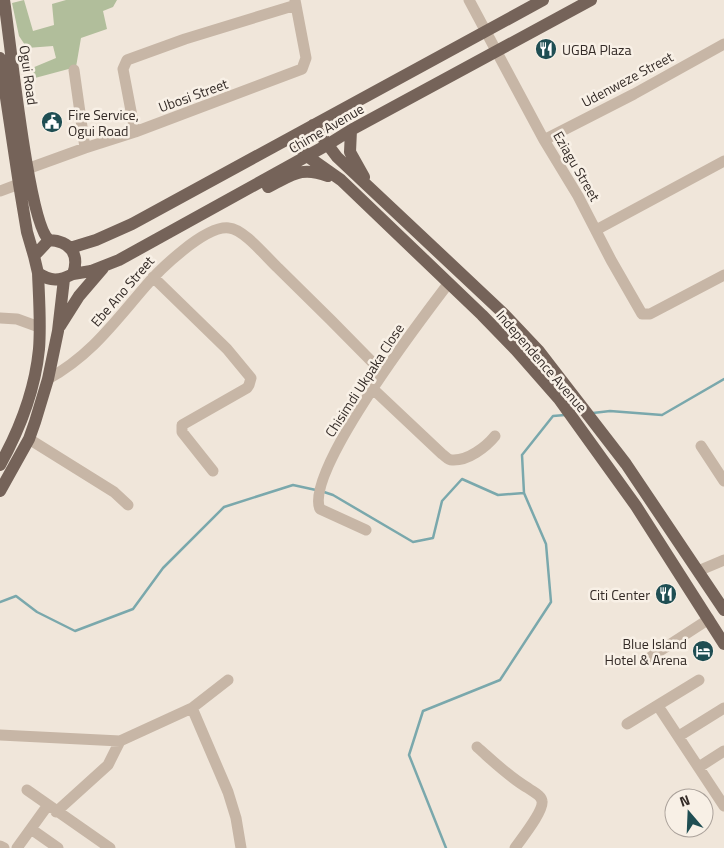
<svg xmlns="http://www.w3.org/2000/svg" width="724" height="848" font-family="'Titillium Web',sans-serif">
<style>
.green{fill:#b1be9b}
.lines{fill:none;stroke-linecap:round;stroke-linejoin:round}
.stream{stroke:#7aa8ac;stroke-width:2.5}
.minor{stroke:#c7b6a6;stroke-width:11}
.major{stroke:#756359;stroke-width:12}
.labels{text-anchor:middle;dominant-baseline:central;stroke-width:5;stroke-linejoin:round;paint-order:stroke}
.poi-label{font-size:14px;fill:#342b27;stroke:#f8f0e6;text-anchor:start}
.street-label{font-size:14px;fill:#342b27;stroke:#f8f0e6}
</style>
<rect width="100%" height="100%" fill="#f0e6da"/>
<path class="green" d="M24,0L33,31L54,25L52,4L66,0H117L113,7L103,11L107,29L81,38L76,67L35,78L32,68L56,58L53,46L27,48L19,36L12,3Z"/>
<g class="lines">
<path class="stream" d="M593,413L610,411L662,415L724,379
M324,492L333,495L413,542L433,538L442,501L462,479L498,495L524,493
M0,602L16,596L37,612L75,631L133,609L163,568L224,507L293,485L316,490
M446,848L409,755L423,711L500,680L551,602L546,544L524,493L522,455L553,416L565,415"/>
<path class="minor" d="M469,0L544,140L578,196L611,260L642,314H650L724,275
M74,70L85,148
M135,132L123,69L127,60L185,39L296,5
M544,140L634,94L724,44
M27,169L85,148L135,132L302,69L306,58L295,0
M0,191L19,184L27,183
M596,230L724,161
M153,277L227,349L251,378L249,385L247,388L182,425V432L213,471
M0,318L17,319L39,327
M48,379C90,356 113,324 144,288C158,271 205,225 229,228C244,229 267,258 278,268C314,303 349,338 383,373
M373,389L442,454C445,456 448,460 452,460C468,461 486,447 495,436
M29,439L114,492L128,505
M701,446L724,481
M366,530L320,509C303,473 423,317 448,284
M698,571L724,560
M646,660L709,619
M658,706L724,806
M192,708L228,792L236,818L241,848
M627,724L699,680
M0,735L120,741
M679,736L724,708
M477,747C494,762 509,777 528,788C533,792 541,795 542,801C544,811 521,839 515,848
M699,767L724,751
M27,790L110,848
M56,812L108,765L120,741L192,708L228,680
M31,829L58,848
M0,846L4,848
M17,848L48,805"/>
<path class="major" d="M4,0C10,37 28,223 49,240
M0,58L19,184L27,232L34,256
M313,125L337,157L504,314L538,350L626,464L724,610
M351,130L350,152L364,177
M292,137L307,156L341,180L482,315L516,350L559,399L636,506L724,644
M268,187C293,175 300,166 328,176
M49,240C70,241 80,254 73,274C59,281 51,282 38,273L34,256Z
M70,248L96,240L132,224L543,0
M73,274L91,271L119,260L327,145L351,130L591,0
M60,326L79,296L103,268
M0,465C20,429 35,390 39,349C41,324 39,298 38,273
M0,491L29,439L35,422L48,379L58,331L64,279"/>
</g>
<defs>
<g id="restaurant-disc" transform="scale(1.125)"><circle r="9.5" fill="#1f4e53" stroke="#f8f0e6"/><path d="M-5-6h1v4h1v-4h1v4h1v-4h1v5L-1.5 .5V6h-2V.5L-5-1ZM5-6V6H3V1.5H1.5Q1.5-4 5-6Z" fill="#fff"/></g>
<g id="civic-disc" transform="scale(1.125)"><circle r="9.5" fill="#1f4e53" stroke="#f8f0e6"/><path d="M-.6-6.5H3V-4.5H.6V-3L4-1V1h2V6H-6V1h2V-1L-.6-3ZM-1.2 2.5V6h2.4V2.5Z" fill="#fff"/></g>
<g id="hotel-disc" transform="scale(1.125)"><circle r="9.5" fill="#1f4e53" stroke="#f8f0e6"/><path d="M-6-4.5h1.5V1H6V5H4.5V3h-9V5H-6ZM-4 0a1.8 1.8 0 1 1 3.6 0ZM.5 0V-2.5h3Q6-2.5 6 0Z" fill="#fff"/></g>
</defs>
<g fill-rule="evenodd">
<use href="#restaurant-disc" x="546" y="49"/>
<use href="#civic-disc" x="52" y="122"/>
<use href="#restaurant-disc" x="666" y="594"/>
<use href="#hotel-disc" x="703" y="651"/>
</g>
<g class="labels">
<g class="poi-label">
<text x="562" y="49">UGBA Plaza</text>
<text x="68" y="114">Fire Service,<tspan x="68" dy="16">Ogui Road</tspan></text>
<text x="650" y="594" text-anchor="end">Citi Center</text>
<text x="687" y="643" text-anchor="end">Blue Island<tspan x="687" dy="16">Hotel &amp; Arena</tspan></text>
</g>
<g class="street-label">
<text transform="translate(29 75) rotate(82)">Ogui Road</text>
<text transform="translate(627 79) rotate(-28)">Udenweze Street</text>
<text transform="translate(193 95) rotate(-20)">Ubosi Street</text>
<text transform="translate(326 128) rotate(-30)">Chime Avenue</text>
<text transform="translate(577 166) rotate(60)">Eziagu Street</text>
<text transform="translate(122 291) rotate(-49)">Ebe Ano Street</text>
<text transform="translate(542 361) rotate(49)">Independence Avenue</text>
<text transform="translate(364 380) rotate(-57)">Chisimdi Ukpaka Close</text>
</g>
</g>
<g transform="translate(689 813) rotate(341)"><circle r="24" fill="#f8f0e6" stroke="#aaa19a"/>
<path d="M0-4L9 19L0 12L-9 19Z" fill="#1f4e53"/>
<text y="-8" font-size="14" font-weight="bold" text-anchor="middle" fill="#342b27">N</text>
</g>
</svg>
